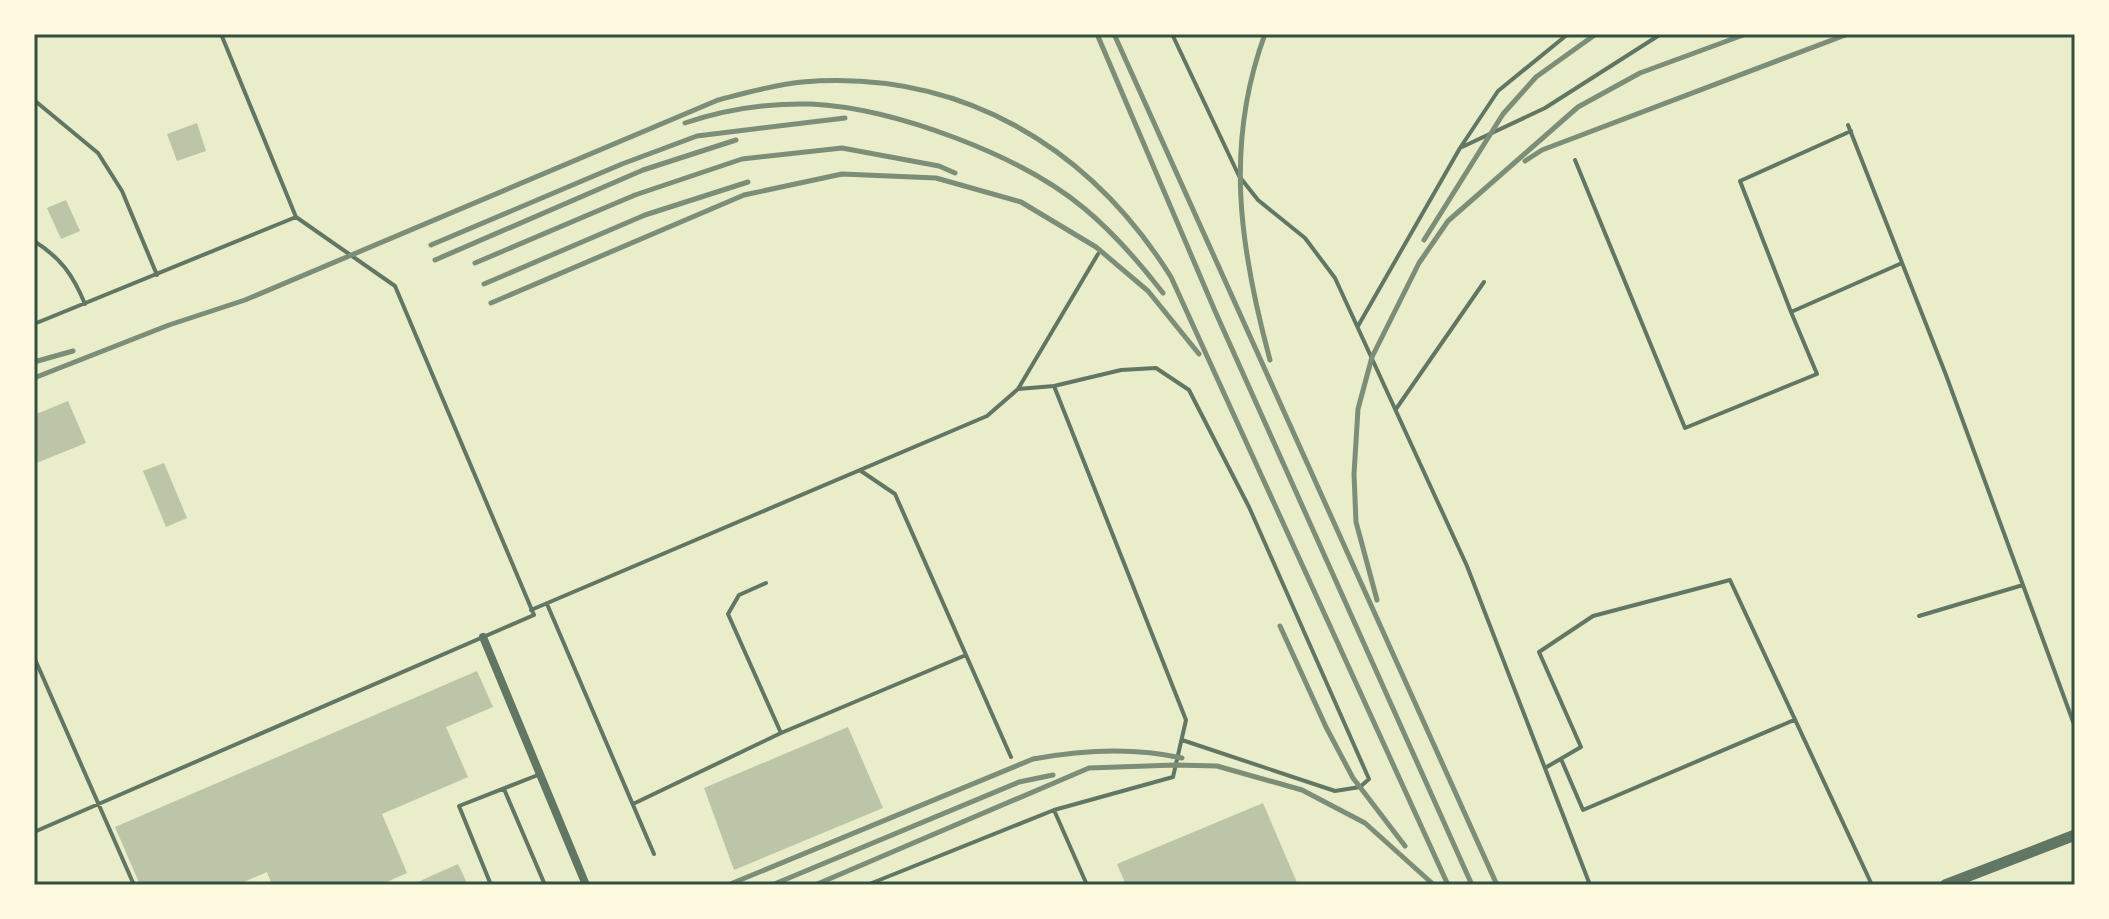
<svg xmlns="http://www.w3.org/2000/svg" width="2109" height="919" font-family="Karla,sans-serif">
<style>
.building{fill:#bcc5a7}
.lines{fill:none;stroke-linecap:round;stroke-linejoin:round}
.service{stroke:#617663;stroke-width:4}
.minor{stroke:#617663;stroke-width:8}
.tertiary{stroke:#617663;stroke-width:11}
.rail{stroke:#7c8e77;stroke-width:5}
.neatline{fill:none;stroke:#344e41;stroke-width:3}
</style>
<rect width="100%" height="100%" fill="#e9edc9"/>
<path class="building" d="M197,123L206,151L177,161L167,134Z
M66,200L80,231L61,239L47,208Z
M68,401L86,443L34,464V415Z
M164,463L187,518L166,527L143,471Z
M477,671L493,707L446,727L468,777L382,814L407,873L380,885H272L267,872L237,885H140L115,827Z
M848,727L883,808L734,870L704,788Z
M1263,803L1298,885H1126L1117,864Z
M458,864L468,885H411Z"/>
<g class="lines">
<path class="service" d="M1172,34L1239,176L1258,200L1305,238L1335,278L1467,566L1590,885
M34,100L98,153L122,191L157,275
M1848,125L1946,375L2075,727
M1851,131L1740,181L1791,312L1902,263
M1462,147L1545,108L1661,34
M1575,160L1685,428L1817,374L1791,312
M34,241C61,258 73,275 85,304
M34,324L296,217L221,34
M1358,326L1460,148L1498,91L1568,34
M1054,386L1121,370L1156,368L1189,390L1249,507L1369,779L1360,787L1335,791L1182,740
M1396,409L1484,282
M861,471L895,494L966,655
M547,604L654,854
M531,610L987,416L1018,389L1098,254
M1919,616L2023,585
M34,657L134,885
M781,733L966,655L1011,757
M1561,759L1583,810L1794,720
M1545,768L1581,747L1539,652L1593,616L1730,580L1872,885
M504,789L545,885
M633,804L781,733L728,614L739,595L766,583
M1054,810L1087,885
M34,832L534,615L395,286L296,217
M491,885L459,806L538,775
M867,885L1054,810L1173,777L1186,720L1054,386L1018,389"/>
<path class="minor" d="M483,637L586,885"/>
<path class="tertiary" d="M1945,885L2075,835"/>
<path class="rail" d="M1097,34L1215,311L1472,885
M1114,34L1497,885
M1265,34C1224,145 1240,249 1270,360
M685,123C724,110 769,103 811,104C894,108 1021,155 1085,209C1115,234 1139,262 1163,293
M1525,161L1542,150L1848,34
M1424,240L1503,114L1536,77L1596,34
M431,245L622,164L697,136L845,118
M435,260L643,170L736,140
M475,263L635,195L742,159L842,148L939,166L955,173
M484,284L645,215L748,182
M491,303L744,195L842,174L936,178L1021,202L1096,247L1148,291L1199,354
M34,362L73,351
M34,378L169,325L245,300L718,100C745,93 773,85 802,82C960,69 1089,146 1171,277L1448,885
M1377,600L1356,522L1354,474L1358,409L1372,357L1419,263L1448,221L1578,107L1640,73L1746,34
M1280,626L1326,727L1353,778L1405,846
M728,885L1033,759C1082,750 1133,747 1182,758
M772,885L1019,782L1053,775
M815,885L1089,768L1175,765L1217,766L1302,790L1365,823L1434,885"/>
</g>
<rect width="2109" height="919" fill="none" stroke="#fefae0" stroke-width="72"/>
<rect x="36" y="36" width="2037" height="847" class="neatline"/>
</svg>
